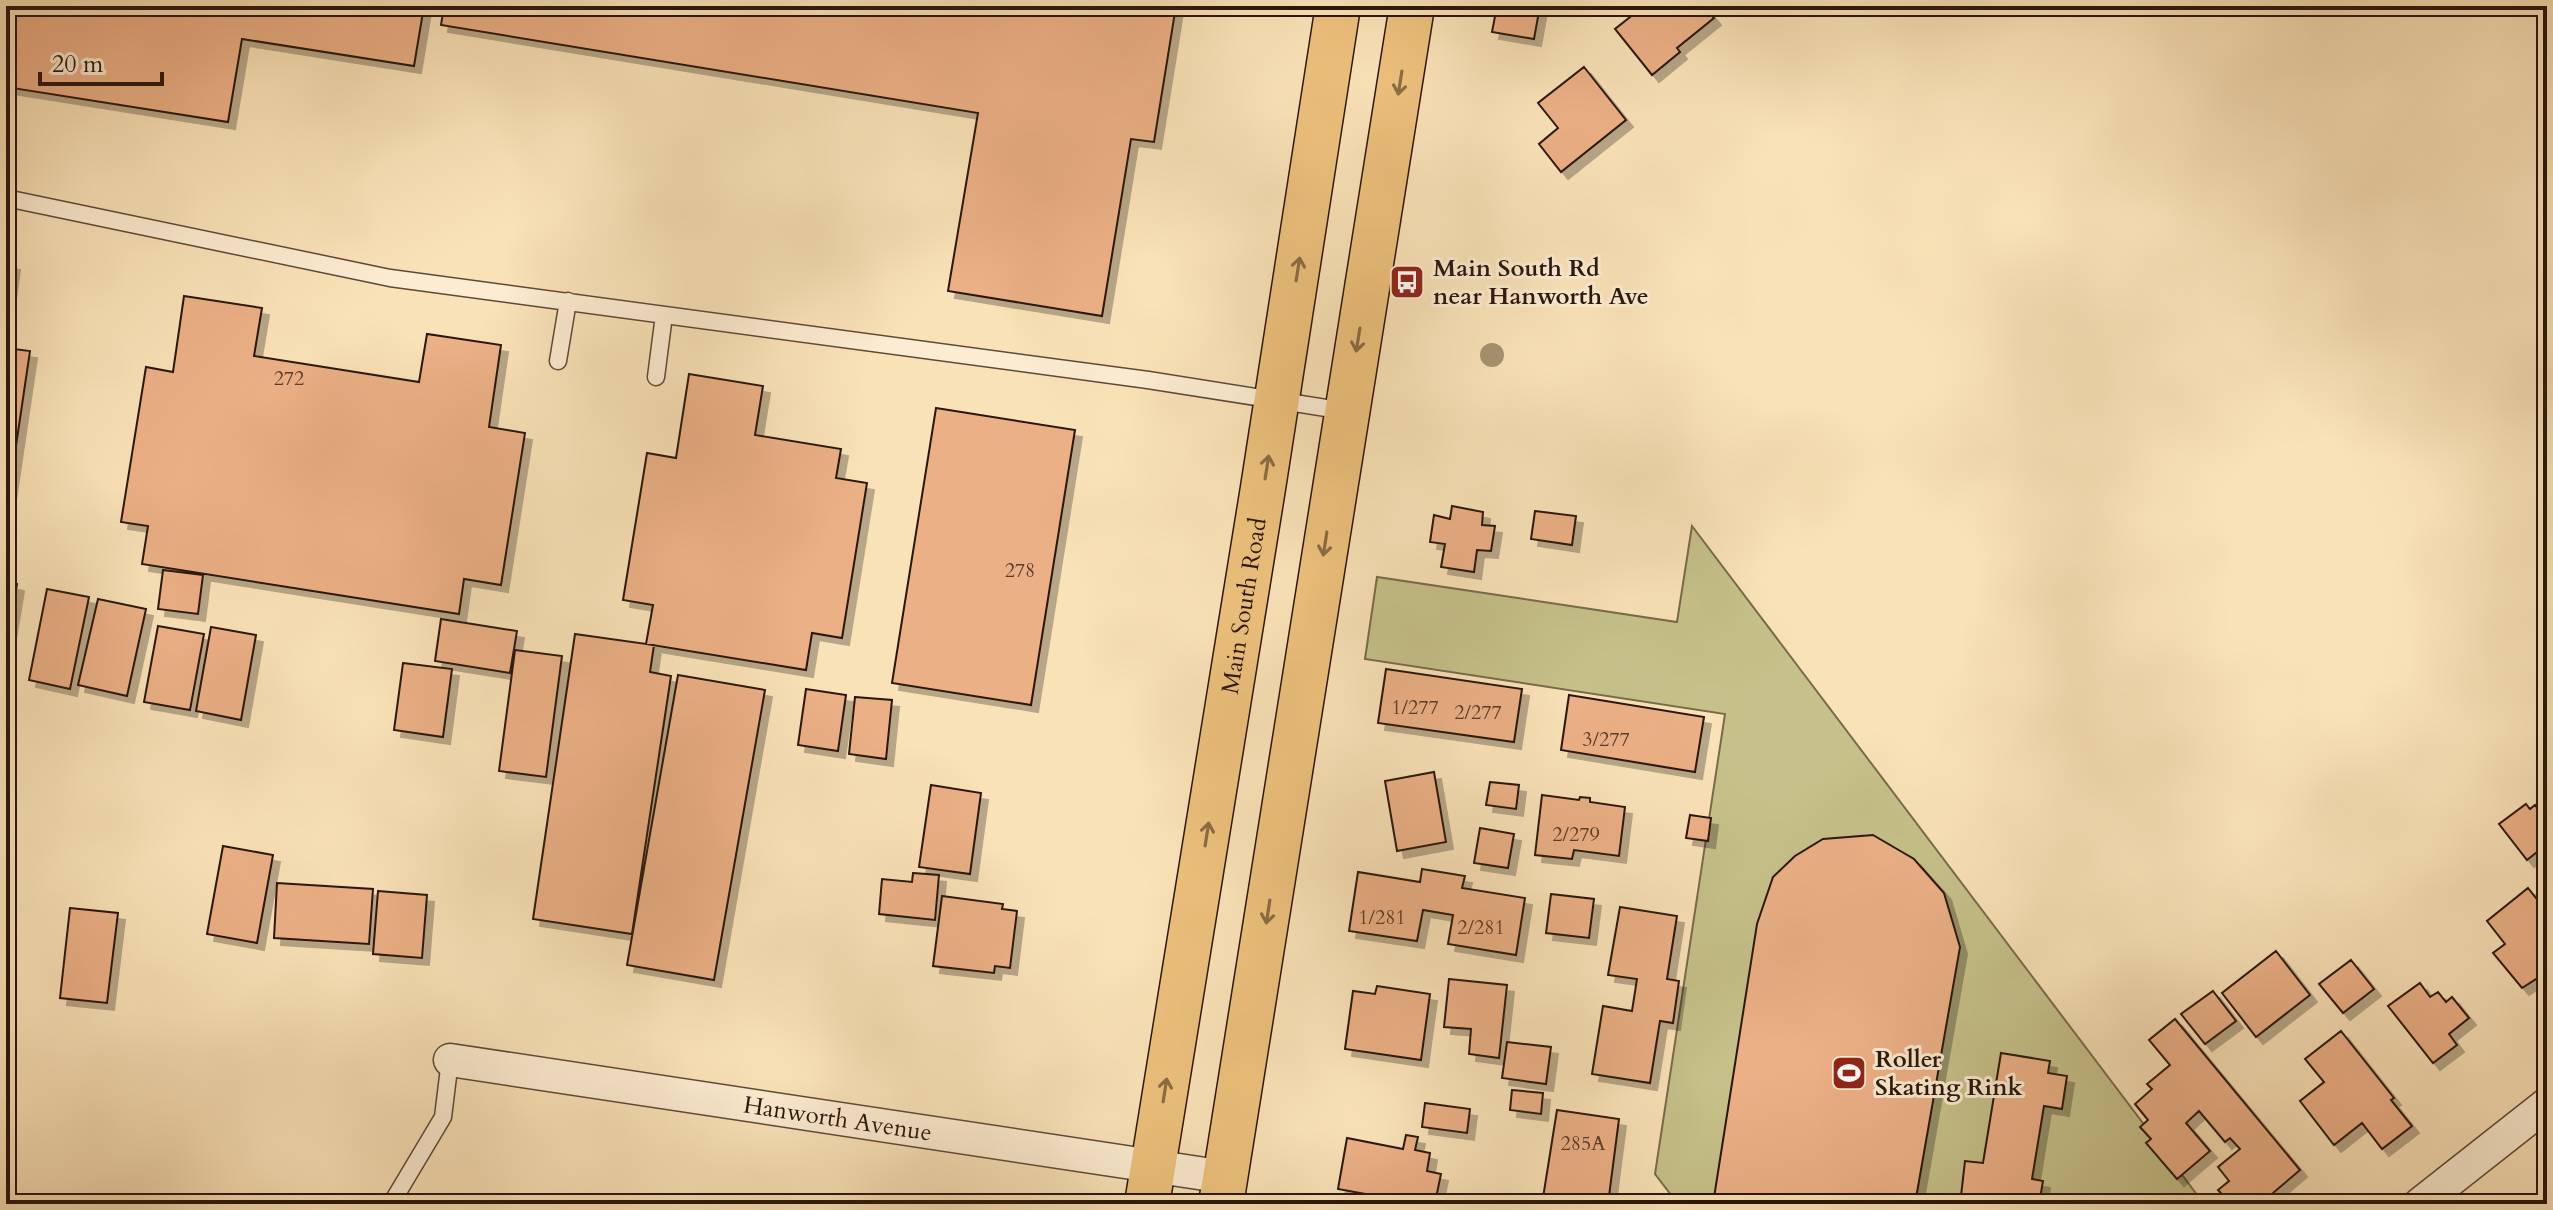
<svg xmlns="http://www.w3.org/2000/svg" width="2553" height="1210" font-family="Cardo,serif">
<style>
.green{fill:#c6c18a;stroke:#786c4b;stroke-width:2}
.building{fill:#ecb086;stroke:#2a160c;stroke-width:2;filter:url(#shadow)}
.lines{fill:none;stroke-linecap:round;stroke-linejoin:round}
.service-casing{stroke:#5e4937;stroke-width:19}
.minor-casing{stroke:#5e4937;stroke-width:35}
.primary-casing{stroke:#2a160c;stroke-width:47}
.service{stroke:#fcecd1;stroke-width:16}
.minor{stroke:#fcecd1;stroke-width:32}
.primary{stroke:#edc17c;stroke-width:44}
.tree{fill:#a69372}
.oneway{stroke:#8c6c44}
.labels{text-anchor:middle;dominant-baseline:central;stroke-width:6;stroke-linejoin:round;paint-order:stroke}
.number-label{font-size:20px;fill:#5a3c2a}
.poi-label{font-size:24px;font-weight:bold;fill:#2a160c;stroke:#fcecd1;text-anchor:start}
.street-label{font-size:24px;fill:#2a160c;stroke:#fcecd1}
</style>
<defs>
<filter id="shadow"><feDropShadow dx="7" dy="7" stdDeviation="0" flood-color="#0004"/></filter>
</defs>
<rect width="100%" height="100%" fill="#fae2b8"/>
<filter id="stains"><feTurbulence type="fractalNoise" baseFrequency=".0025" numOctaves="4"/><feColorMatrix values="0 0 0 0 .2 0 0 0 0 .09 0 0 0 0 .02 0 0 0 .5 -.17"/></filter>
<radialGradient id="worn" r=".72"><stop offset=".6" stop-color="#630" stop-opacity="0"/><stop offset="1" stop-color="#630" stop-opacity=".3"/></radialGradient>
<path class="green" d="M1692,526L2204,1204H1678L1655,1174L1725,714L1365,659L1377,577L1677,622Z"/>
<path class="building" d="M6,6H424L414,66L242,39L228,122L6,87Z
M444,6H1176L1154,142L1131,139L1102,316L948,291L978,113L441,25Z
M1497,6H1540L1534,39L1492,32Z
M1644,6H1704L1714,18L1677,48L1680,52L1652,75L1615,29Z
M1584,67L1626,120L1561,172L1539,144L1558,128L1538,103Z
M6,262L13,263L6,314Z
M184,296L262,308L254,356L419,382L427,334L501,345L489,427L525,433L501,585L464,579L459,614L142,564L148,526L121,522L146,367L173,372Z
M6,348L30,351L8,500H6Z
M689,374L763,386L755,435L841,449L836,478L867,483L842,638L812,633L806,670L646,644L653,605L623,600L647,453L676,458Z
M936,408L1075,430L1031,705L892,683Z
M1452,506L1483,512L1482,525L1495,526L1491,551L1477,550L1474,572L1441,567L1445,544L1430,542L1434,515L1450,519Z
M1535,511L1576,516L1572,545L1531,539Z
M163,570L203,575L198,614L158,609Z
M6,582L17,584L6,650Z
M47,589L89,597L70,689L29,680Z
M98,599L146,609L127,696L78,685Z
M441,619L517,631L510,673L435,661Z
M158,626L204,634L190,710L144,702Z
M211,627L256,635L241,720L196,711Z
M575,634L654,645L650,672L671,676L632,934L533,919Z
M515,650L562,656L546,777L499,771Z
M403,663L452,669L443,737L394,730Z
M1386,669L1522,689L1514,742L1378,723Z
M678,675L765,690L714,980L627,965Z
M806,689L846,695L838,751L798,745Z
M1569,695L1704,717L1695,772L1561,750Z
M855,697L892,700L886,759L849,754Z
M1434,772L1446,842L1397,851L1385,781Z
M1490,782L1519,785L1516,809L1486,805Z
M931,785L981,793L970,874L919,867Z
M1542,795L1579,800L1580,797L1590,798V802L1625,807L1619,856L1574,850L1572,859L1535,855Z
M2526,804L2530,809L2535,805L2547,821V844L2527,860L2499,824Z
M1690,815L1711,818L1708,841L1686,838Z
M1480,828L1514,834L1508,868L1474,863Z
M1873,835L1914,859L1944,893L1960,947L1915,1204H1713L1757,924L1773,877L1795,856L1823,839Z
M223,846L273,855L257,943L207,934Z
M1422,869L1465,876L1462,888L1525,898L1516,955L1448,944L1453,915L1423,910L1417,941L1349,931L1358,872L1420,882Z
M913,873L939,875L935,920L879,914L882,879L912,882Z
M277,883L373,889L369,944L274,938Z
M2528,888L2547,912V972L2522,988L2493,953L2505,944L2487,921Z
M378,891L427,895L422,958L373,954Z
M1551,894L1594,899L1589,938L1546,933Z
M942,896L1003,904L1002,909L1017,911L1010,968L995,966L994,973L933,966Z
M1620,907L1677,916L1667,979L1679,981L1673,1023L1660,1021L1650,1083L1592,1074L1603,1006L1632,1011L1637,979L1608,975Z
M70,908L118,913L107,1003L60,998Z
M2276,951L2310,995L2256,1037L2222,993Z
M2351,960L2374,989L2343,1013L2319,984Z
M1449,979L1507,985L1499,1058L1469,1054L1471,1029L1444,1027Z
M2420,983L2430,997L2438,992L2446,1002L2452,997L2469,1018L2449,1034L2457,1045L2433,1063L2388,1006Z
M1377,986L1430,994L1421,1060L1345,1049L1353,991L1375,994Z
M2213,991L2236,1021L2205,1044L2181,1014Z
M2175,1019L2300,1170L2260,1204H2231L2218,1190L2229,1181L2218,1167L2240,1149L2230,1138L2225,1142L2199,1111L2186,1123L2210,1151L2177,1179L2146,1143L2151,1139L2140,1127L2148,1120L2135,1104L2152,1089L2147,1084L2170,1065L2149,1040Z
M2341,1031L2394,1098L2391,1100L2412,1126L2382,1149L2362,1123L2334,1145L2300,1101L2324,1082L2305,1059Z
M1507,1042L1551,1047L1546,1084L1502,1078Z
M2001,1053L2050,1061L2048,1073L2067,1076L2062,1109L2044,1106L2032,1179L2043,1181L2039,1204H2007L1961,1196L1965,1161L1983,1163Z
M1512,1090L1543,1093L1541,1114L1510,1110Z
M1425,1103L1470,1109L1467,1133L1422,1127Z
M1557,1110L1619,1119L1608,1204H1542Z
M1406,1135L1418,1137L1415,1150L1430,1153L1427,1171L1441,1174L1435,1203L1422,1200L1420,1204L1338,1189L1347,1138L1403,1149Z
M1490,1199L1509,1201V1204H1490Z"/>
<g class="lines">
<g class="service-casing">
<path id="service" d="M6,198L390,278L1148,380L1345,411
M558,361L568,301
M656,377L664,315
M391,1204L443,1117L450,1060"/>
</g>
<g class="minor-casing">
<g id="minor">
<path id="s1" d="M450,1060L1225,1177"/>
<path d="M2420,1204L2547,1104"/>
</g>
</g>
<g class="primary-casing">
<g id="primary">
<path id="s2" d="M1147,1204L1263,488L1338,6"/>
<path d="M1221,1204L1412,6"/>
</g>
</g>
<use href="#service" class="service"/>
<use href="#minor" class="minor"/>
<use href="#primary" class="primary"/>
</g>
<circle class="tree" cx="1492" cy="355" r="12"/>
<defs><path id="oneway-shaft" d="M-6 0H5M1.5-3L5.5 0L1.5 3" fill="none" stroke-width="1.6" stroke-linecap="round" stroke-linejoin="round" transform="scale(2)"/></defs>
<g class="oneway">
<use href="#oneway-shaft" transform="translate(1400 83) rotate(99)"/>
<use href="#oneway-shaft" transform="translate(1298 269) rotate(-81)"/>
<use href="#oneway-shaft" transform="translate(1358 340) rotate(99)"/>
<use href="#oneway-shaft" transform="translate(1267 467) rotate(-81)"/>
<use href="#oneway-shaft" transform="translate(1325 544) rotate(99)"/>
<use href="#oneway-shaft" transform="translate(1207 834) rotate(-81)"/>
<use href="#oneway-shaft" transform="translate(1268 912) rotate(99)"/>
<use href="#oneway-shaft" transform="translate(1165 1090) rotate(-81)"/>
</g>
<defs>
<g id="bus-square" transform="scale(1.8)"><rect x="-9" y="-9" width="18" height="18" rx="4" fill="#8f2418" stroke="#fcecd1"/><path d="M-5-6H5V4H4V6H2V4H-2V6H-4V4H-5ZM-3.5-4V0h7V-4ZM-3.5 1.2v1.5H-2V1.2ZM2 1.2v1.5H3.5V1.2Z" fill="#fff"/></g>
<g id="stadium-square" transform="scale(1.8)"><rect x="-9" y="-9" width="18" height="18" rx="4" fill="#8f2418" stroke="#fcecd1"/><path d="M0-5a6.5 5 0 1 0 0 10a6.5 5 0 1 0 0-10ZM-3.5-1.8h7v3.6h-7Z" fill="#fff"/></g>
</defs>
<g fill-rule="evenodd">
<use href="#bus-square" x="1407" y="282"/>
<use href="#stadium-square" x="1849" y="1073"/>
</g>
<g class="labels">
<g class="number-label">
<text x="289" y="378">272</text>
<text x="1020" y="570">278</text>
<text x="1415" y="707">1/277</text>
<text x="1478" y="712">2/277</text>
<text x="1606" y="739">3/277</text>
<text x="1576" y="834">2/279</text>
<text x="1382" y="917">1/281</text>
<text x="1481" y="927">2/281</text>
<text x="1583" y="1143">285A</text>
</g>
<g class="poi-label">
<text x="1433" y="268">Main South Rd<tspan x="1433" dy="28">near Hanworth Ave</tspan></text>
<text x="1875" y="1059">Roller<tspan x="1875" dy="28">Skating Rink</tspan></text>
</g>
<g class="street-label">
<text stroke="none"><textPath href="#s2" startOffset="606">Main South Road</textPath></text>
<text stroke="none"><textPath href="#s1" startOffset="392">Hanworth Avenue</textPath></text>
</g>
</g>
<rect width="2553" height="1210" fill="none" stroke="#fae2b8" stroke-width="32"/>
<rect x="8" y="8" width="2537" height="1194" fill="none" stroke="#2a160c" stroke-width="4"/>
<rect x="16" y="16" width="2521" height="1178" fill="none" stroke="#2a160c" stroke-width="2"/>
<path d="M40 72v12h122v-12" fill="none" stroke="#2a160c" stroke-width="4"/>
<text x="52" y="72" font-size="24" fill="#2a160c" stroke="#fcecd1" stroke-width="6" paint-order="stroke">20 m</text>
<rect width="100%" height="100%" filter="url(#stains)"/>
<rect width="100%" height="100%" fill="url(#worn)"/>
</svg>
